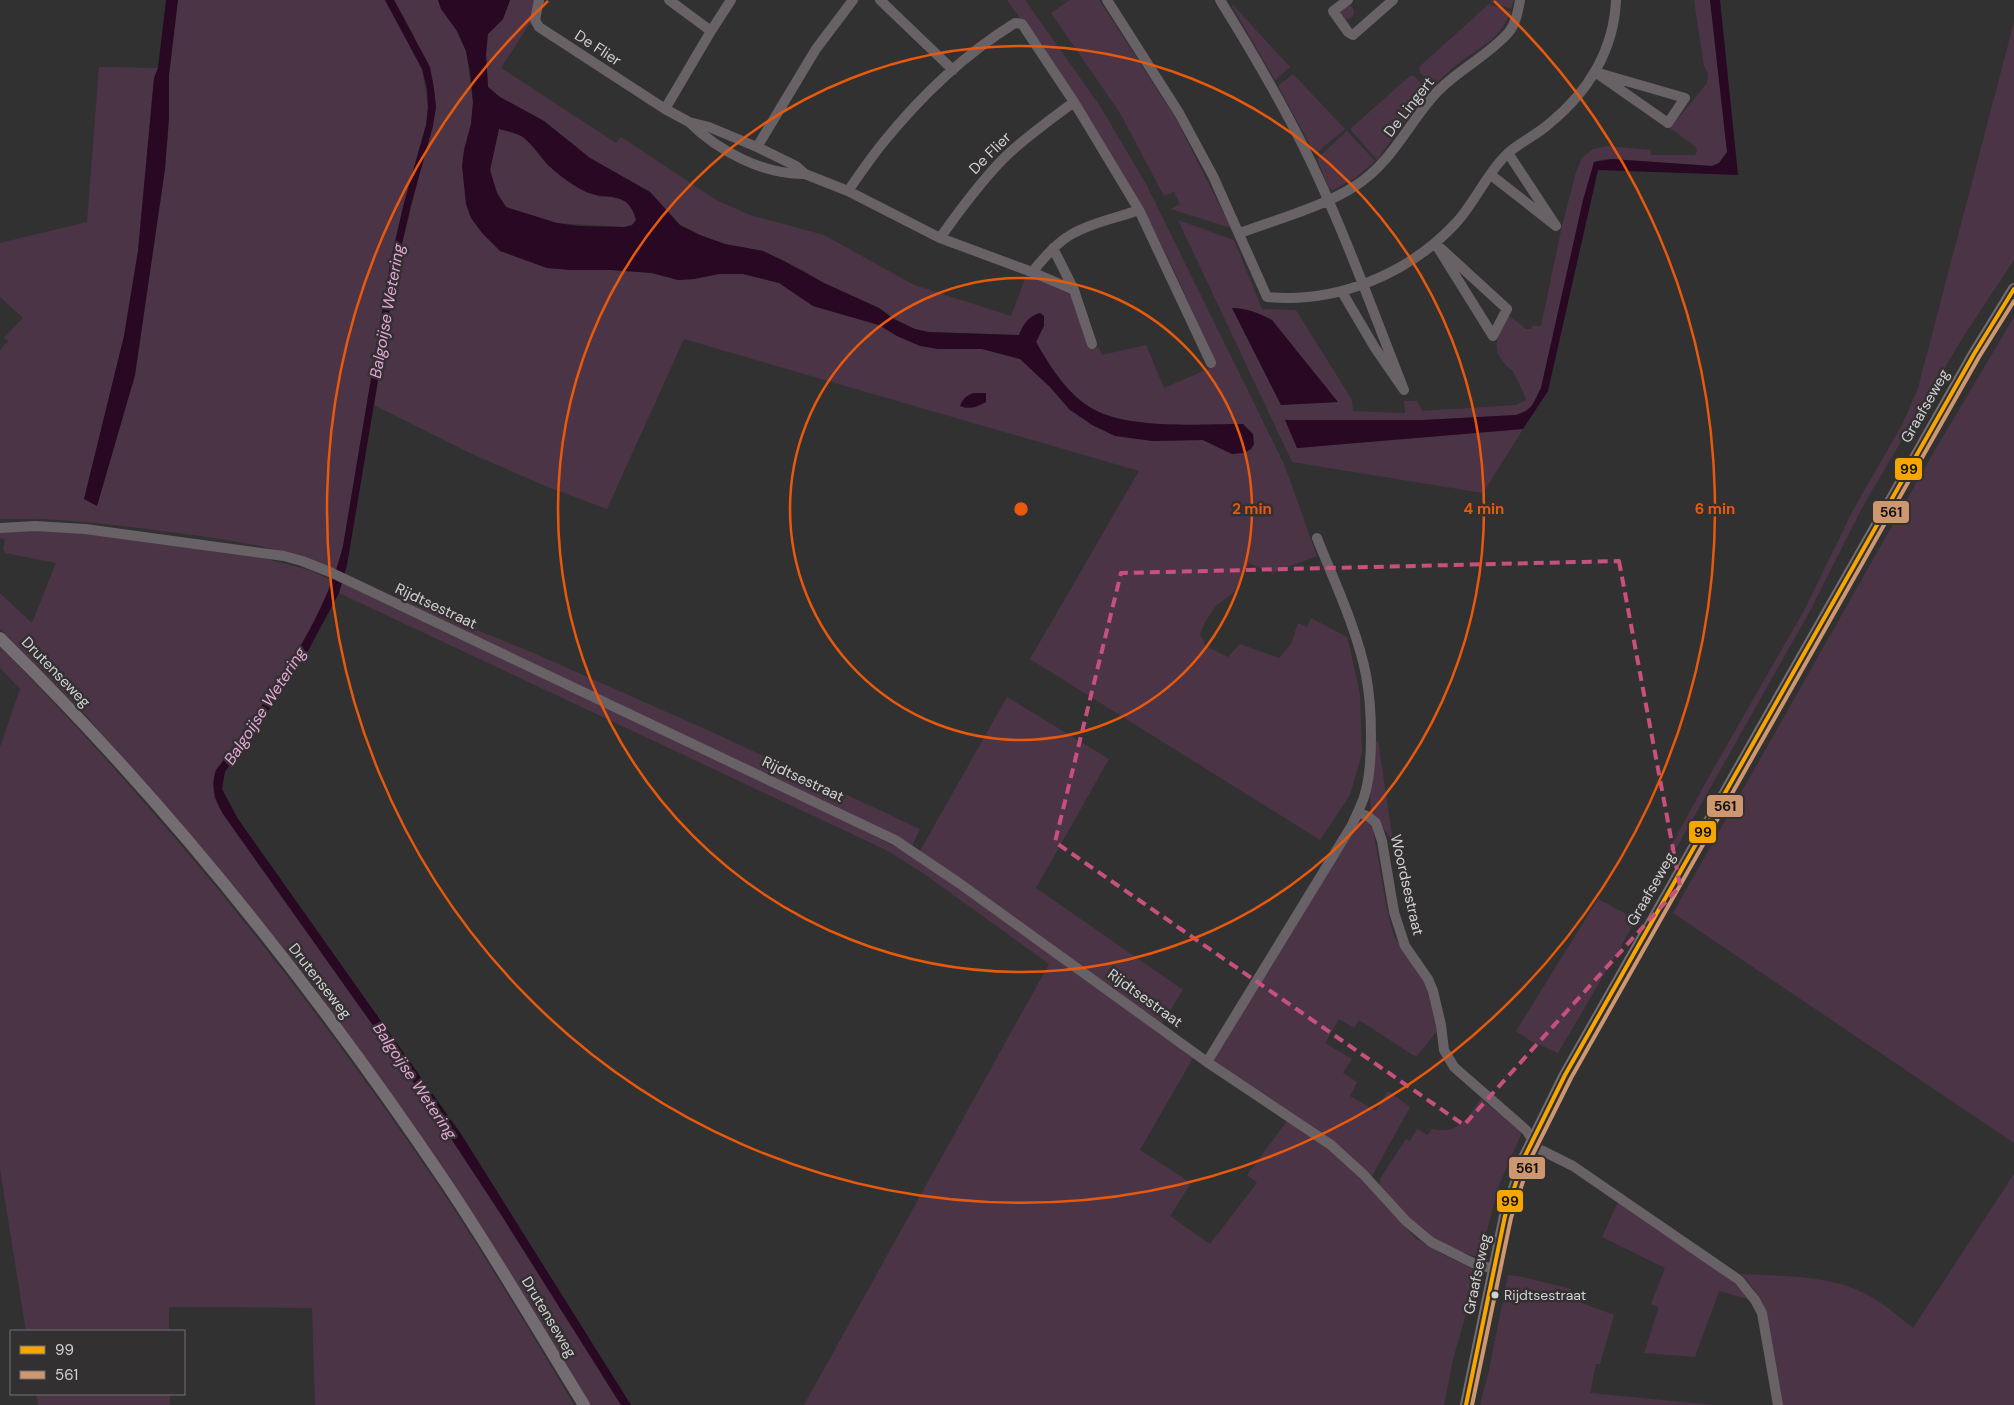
<svg xmlns="http://www.w3.org/2000/svg" width="2014" height="1405" font-family="'DM Sans',sans-serif">
<style>
.green{fill:#4c3447;fill-rule:evenodd}
.water{fill:#280823;fill-rule:evenodd}
.lines{fill:none;stroke-linecap:round;stroke-linejoin:round}
.minor{stroke:#686267;stroke-width:10}
.major{stroke:#736c71;stroke-width:12}
.bus-1-casing{stroke:#333032;stroke-width:8}
.bus-2-casing{stroke:#333032;stroke-width:8}
.bus-1{stroke:#f7a600;stroke-width:4}
.bus-2{stroke:#cd976f;stroke-width:4}
.marked{fill:none;stroke:#c7507f;stroke-width:4;stroke-dasharray:10 6;stroke-linejoin:round}
.ring{fill:none;stroke:#e8590c;stroke-width:2.5}
.bus-dot{fill:#d3d1d3;stroke:#333032;stroke-width:2}
.labels{text-anchor:middle;dominant-baseline:central;stroke-width:5;stroke-linejoin:round;paint-order:stroke}
.bus-label{font-size:14px;fill:#d3d1d3;stroke:#333032;text-anchor:start}
.street-label{font-size:15px;fill:#d3d1d3;stroke:#333032}
.water-label{font-size:16px;font-style:italic;fill:#e8a5d8;stroke:#333032}
.centre{fill:#e8590c;stroke:#333032;stroke-width:2.5}
.ring-label{font-size:15px;text-anchor:middle;font-weight:bold;fill:#e8590c;stroke:#333032;stroke-width:5;stroke-linejoin:round;paint-order:stroke}
.line-badge{stroke:#333032;stroke-width:2}
.pale-badge-label{font-size:14px;text-anchor:middle;font-weight:bold;fill:#111}
</style>
<rect width="100%" height="100%" fill="#323132"/>
<path class="green" d="M178,0H385L422,69L428,107L426,125L404,203L391,259L343,546L337,570C284,547 234,541 178,533C117,525 62,517 0,519V350L8,341L4,338L23,318L0,297V243L87,222L99,67L158,68L154,78L138,251L124,336L84,499L97,506L135,375L165,169L169,118V75Z
M394,0H438L441,9L457,31L466,51L473,102L471,124L464,150L500,251L547,268L571,270H611L652,273L678,280L694,279L719,274H743L779,283L813,306L879,325L897,336L938,349H982L1020,359L1050,387L1070,410L1152,441L1203,440L1232,454L1243,424C1203,424 1136,429 1099,412C1070,399 1051,368 1036,342L1040,334L1033,315L1026,322L1020,335L928,332L915,329L894,319L879,308L824,283L803,270L763,251L725,244L700,235L680,225L650,192L590,158L544,121L499,97L488,87L486,54L488,34L503,19L510,0H534L530,23L501,68L616,143L621,137L716,200L750,215L824,235L914,285L1011,316L1027,274L1071,295L1089,349L1098,347L1102,355L1146,345L1164,388L1215,366C1209,346 1198,326 1190,306C1143,196 1077,97 1007,0H1025L1100,106L1146,184L1284,464L1317,556L1272,573L1249,563L1234,592L1215,607L1205,622L1200,634L1206,646L1228,657L1240,644L1279,658L1291,644L1298,623L1307,627L1311,618L1347,637L1349,645L1360,694L1362,753L1350,795L1320,840L1030,659L1139,471L684,339L607,509L548,487L472,454L374,405L398,261L436,107L414,36Z
M1070,0H1099L1175,117L1231,228L1171,209L1180,204L1174,192L1164,196L1120,113L1051,13Z
M1491,0H1514L1511,9L1491,2Z
M1694,0H1710L1727,152L1719,163L1712,166L1612,159H1603L1594,162L1541,388L1531,408L1516,415L1423,420H1286L1297,448L1523,429L1483,493L1292,462L1178,220L1234,240L1262,309L1296,310L1352,400L1353,411L1405,413L1404,401H1417L1422,411L1516,405L1526,400L1525,396L1512,369L1511,370C1488,349 1497,340 1508,315L1526,329H1531L1532,326H1541L1562,226L1576,172L1582,158L1593,149L1607,146L1650,150L1651,155H1695L1697,151L1696,147L1670,128L1707,83L1708,73L1704,66ZM1232,308L1338,402L1281,405Z
M1489,4L1511,12C1496,43 1481,46 1456,65C1448,72 1441,79 1433,86L1420,72L1419,67Z
M1233,5L1290,67L1275,80L1232,6Z
M1340 12a7 7 0 1 1 14 0a7 7 0 1 1-14 0Z
M2014,22V260L1963,337L1864,504L1811,609L1625,939L1558,1053L1531,1041L1516,1031L1598,899L1632,917L1711,773L1805,609L1852,512L1903,423L1918,388Z
M1293,74L1345,129L1315,154L1278,86Z
M1410,76H1414L1429,91L1418,103L1377,160L1350,129Z
M499,129L523,136L549,166L600,197L613,196L625,200L633,210L636,220L632,225L625,227L557,223L506,207L497,193L490,170Z
M1347,131L1375,161L1355,178L1333,190L1329,188L1317,159Z
M2014,317V1143L1673,913L1935,450Z
M45,529L243,553L309,570L333,581L307,637L280,680L216,770L214,798L223,814L423,1096L500,1213L621,1405H590L426,1143L309,980L212,860L83,712L0,629V593L32,623L56,563L5,553L3,550L5,539L0,538V531Z
M341,583L851,824L913,856L1194,1056L1140,1150L1191,1183L1170,1216L1210,1244L1257,1183L1247,1175L1287,1121L1331,1151L1362,1178L1415,1238L1442,1254L1475,1270L1476,1280L1453,1359L1444,1405H804L1049,964L923,873L886,850L339,593Z
M400,598L538,655L714,733L920,829L912,846L399,599Z
M0,647C163,812 308,993 438,1185C486,1257 530,1331 574,1405H315L312,1308L169,1307V1331H26L0,1169V747L20,689L0,668Z
M1007,697L1109,759L1036,888L1183,990L1162,1023L920,851Z
M1378,740L1393,842L1371,811L1370,802L1374,745Z
M1359,821L1368,822L1373,829L1387,910L1394,936L1428,988L1438,1030L1417,1056L1413,1055L1359,1020L1354,1028L1339,1019L1325,1043L1352,1059L1343,1073L1357,1082L1350,1096L1376,1111L1388,1091L1410,1107L1372,1176L1213,1060Z
M1481,1099L1522,1132L1498,1187L1480,1258C1463,1252 1444,1247 1429,1237C1410,1224 1395,1203 1380,1186V1179L1406,1139L1410,1141L1417,1129L1428,1135L1432,1129C1459,1135 1467,1118 1481,1099Z
M2014,1174V1405H1780L1763,1304L1753,1288L1742,1274C1782,1276 1829,1275 1866,1294C1883,1303 1898,1316 1913,1328Z
M1618,1202L1727,1277L1739,1287L1748,1299L1719,1291L1695,1357L1644,1353L1659,1307L1651,1304L1665,1268L1602,1237Z
M1508,1275L1518,1276L1571,1289L1568,1298L1614,1315L1600,1364H1596L1590,1393L1714,1405H1480L1489,1370Z
M36,1394H170V1405H38Z"/>
<path class="water" d="M166,0H178L169,75V118L165,169L135,375L97,506L84,499L124,336L138,251L154,78L158,68Z
M385,0H394L430,67L434,88L436,107L433,126L411,205L398,261L347,565L339,593L309,649L282,691L225,772L222,789L238,819L461,1134L631,1405H621L500,1213L423,1096L223,814C215,799 210,787 216,770C232,751 246,729 260,708C296,656 327,608 343,546L391,259L404,203L426,125L428,107L427,89L422,69Z
M438,0H510L503,19L488,34L486,54L488,87L500,97L544,121L590,158L650,192L680,225L700,235L725,244L763,251L782,260L824,283L879,308L894,319L915,329L928,332L1019,335C1023,324 1029,316 1040,313L1044,316V326L1036,342C1051,368 1070,399 1099,412C1136,429 1203,424 1243,424L1253,434L1254,444L1251,449L1244,453L1232,454L1203,440L1152,441L1115,436L1092,425L1070,410L1050,387L1020,359L982,349H938L920,346L897,336L879,325L813,306L779,283L743,274H719L694,279L678,280L652,273L611,270H571L547,268L500,251L482,233L471,218L466,204L462,166L464,150L471,124L473,102L470,72L466,51L457,31L441,9ZM499,129C506,131 518,133 524,138C533,145 539,155 547,164C556,173 572,185 584,191C606,202 628,188 636,220L632,225L625,227L579,226L557,223L506,207L497,193L490,170Z
M1710,0H1720L1738,175L1598,170L1548,391L1523,429L1297,448L1285,420H1423L1516,415C1533,410 1533,403 1541,388L1583,200L1594,162L1612,159L1712,166L1719,163L1727,152Z
M1232,308C1247,308 1259,313 1272,320L1338,402L1281,405Z
M974,393H986V402C977,407 970,410 960,406C963,398 967,395 974,393Z"/>
<g class="lines">
<path class="minor" d="M539,0L535,20L539,27L665,109L689,122
M669,0L711,31
M880,0L953,70
M1107,0L1179,113L1213,176L1267,297C1336,304 1408,274 1455,224C1475,203 1486,174 1507,154C1520,142 1537,135 1550,123C1588,92 1614,50 1616,0
M1220,0C1253,53 1284,106 1311,162C1346,236 1374,314 1404,390L1375,348L1342,292
M1348,0L1333,11L1348,32L1353,35L1393,0
M1595,72L1685,98L1668,123Z
M665,109L711,31L731,0
M757,147L816,49L853,0
M805,174C764,175 718,151 689,122L709,127L757,147L796,166L805,174L848,191L940,238L1032,272L1074,290L1092,344
M1491,175L1556,226L1508,153
M848,191C859,175 870,159 882,144C919,98 965,54 1015,23L1022,24L1074,102L1139,210L1211,363
M1240,233C1275,220 1325,206 1355,186C1392,163 1408,123 1437,92C1459,69 1488,56 1509,32C1516,23 1518,11 1520,0
M940,238C959,211 979,184 1002,160C1024,138 1050,120 1074,102
M1435,243L1507,309L1493,336Z
M1053,248L1074,290
M1032,272C1044,258 1056,243 1072,234C1093,222 1117,218 1139,210
M0,528L35,526L85,529L284,556L302,561L330,572L895,840L959,883L1207,1062L1331,1145L1364,1175L1406,1221L1431,1242L1473,1263L1494,1269
M1358,812L1369,817L1376,823L1382,841L1394,912L1405,946L1428,979L1433,991L1441,1025L1444,1050L1454,1067L1526,1130L1539,1149L1573,1166L1739,1280L1755,1300L1762,1313L1778,1405
M1207,1062L1352,825C1356,816 1361,806 1364,797C1374,767 1372,706 1366,675C1357,629 1334,581 1317,538"/>
<path class="major" d="M0,638C168,803 317,991 448,1186C496,1258 539,1332 584,1405
M1466,1405L1505,1216L1524,1158L1565,1075L1974,354L2014,289"/>
<g class="bus-1-casing">
<path id="bus-1" d="M1466,1405L1505,1216L1524,1158L1565,1075L1974,354L2014,289"/>
</g>
<g class="bus-2-casing">
<path id="bus-2" d="M1472,1405L1511,1218L1530,1160L1571,1078L1979,357L2014,301"/>
</g>
<use href="#bus-1" class="bus-1"/>
<use href="#bus-2" class="bus-2"/>
</g>
<path class="marked" d="M1619,561L1680,886L1464,1125L1055,842L1121,573Z"/>
<g class="ring">
<circle cx="1021" cy="509" r="231"/>
<circle cx="1021" cy="509" r="463"/>
<path d="M1494 1A694 694 0 1 1 548 1"/>
</g>
<circle class="bus-dot" cx="1495" cy="1295" r="4.5"/>
<g class="labels">
<g class="bus-label">
<text x="1504" y="1295">Rijdtsestraat</text>
</g>
<g class="street-label">
<text transform="translate(598 48) rotate(33)">De Flier</text>
<text transform="translate(1409 107) rotate(-52)">De Lingert</text>
<text transform="translate(990 153) rotate(-45)">De Flier</text>
<text transform="translate(1925 406) rotate(-60)">Graafseweg</text>
<text transform="translate(436 606) rotate(25)">Rijdtsestraat</text>
<text transform="translate(56 672) rotate(46)">Drutenseweg</text>
<text transform="translate(803 779) rotate(25)">Rijdtsestraat</text>
<text transform="translate(1407 885) rotate(77)">Woordsestraat</text>
<text transform="translate(1651 889) rotate(-60)">Graafseweg</text>
<text transform="translate(320 981) rotate(52)">Drutenseweg</text>
<text transform="translate(1145 998) rotate(36)">Rijdtsestraat</text>
<text transform="translate(1477 1274) rotate(-78)">Graafseweg</text>
<text transform="translate(549 1317) rotate(59)">Drutenseweg</text>
</g>
<g class="water-label">
<text transform="translate(387 311) rotate(-80)">Balgoijse Wetering</text>
<text transform="translate(265 706) rotate(-57)">Balgoijse Wetering</text>
<text transform="translate(415 1081) rotate(56)">Balgoijse Wetering</text>
</g>
</g>
<circle cx="1021" cy="509" r="8" class="centre"/>
<g class="ring-label">
<text x="1252" y="514">2 min</text>
<text x="1484" y="514">4 min</text>
<text x="1715" y="514">6 min</text>
</g>
<g class="line-badge">
<rect x="1894" y="457" width="29" height="24" rx="5" fill="#f7a600"/>
<rect x="1872" y="500" width="38" height="24" rx="5" fill="#cd976f"/>
<rect x="1706" y="794" width="38" height="24" rx="5" fill="#cd976f"/>
<rect x="1688" y="820" width="29" height="24" rx="5" fill="#f7a600"/>
<rect x="1508" y="1156" width="38" height="24" rx="5" fill="#cd976f"/>
<rect x="1496" y="1189" width="28" height="24" rx="5" fill="#f7a600"/>
</g>
<g class="pale-badge-label">
<text x="1909" y="474">99</text>
<text x="1891" y="517">561</text>
<text x="1725" y="811">561</text>
<text x="1703" y="837">99</text>
<text x="1527" y="1173">561</text>
<text x="1510" y="1206">99</text>
</g>
<rect x="10" y="1330" width="175" height="65" fill="#333032" stroke="#737072"/>
<rect x="20" y="1346" width="25" height="8" fill="#f7a600" stroke="#737072"/>
<text x="55" y="1355" font-size="15" fill="#d3d1d3">99</text>
<rect x="20" y="1371" width="25" height="8" fill="#cd976f" stroke="#737072"/>
<text x="55" y="1380" font-size="15" fill="#d3d1d3">561</text>
</svg>
